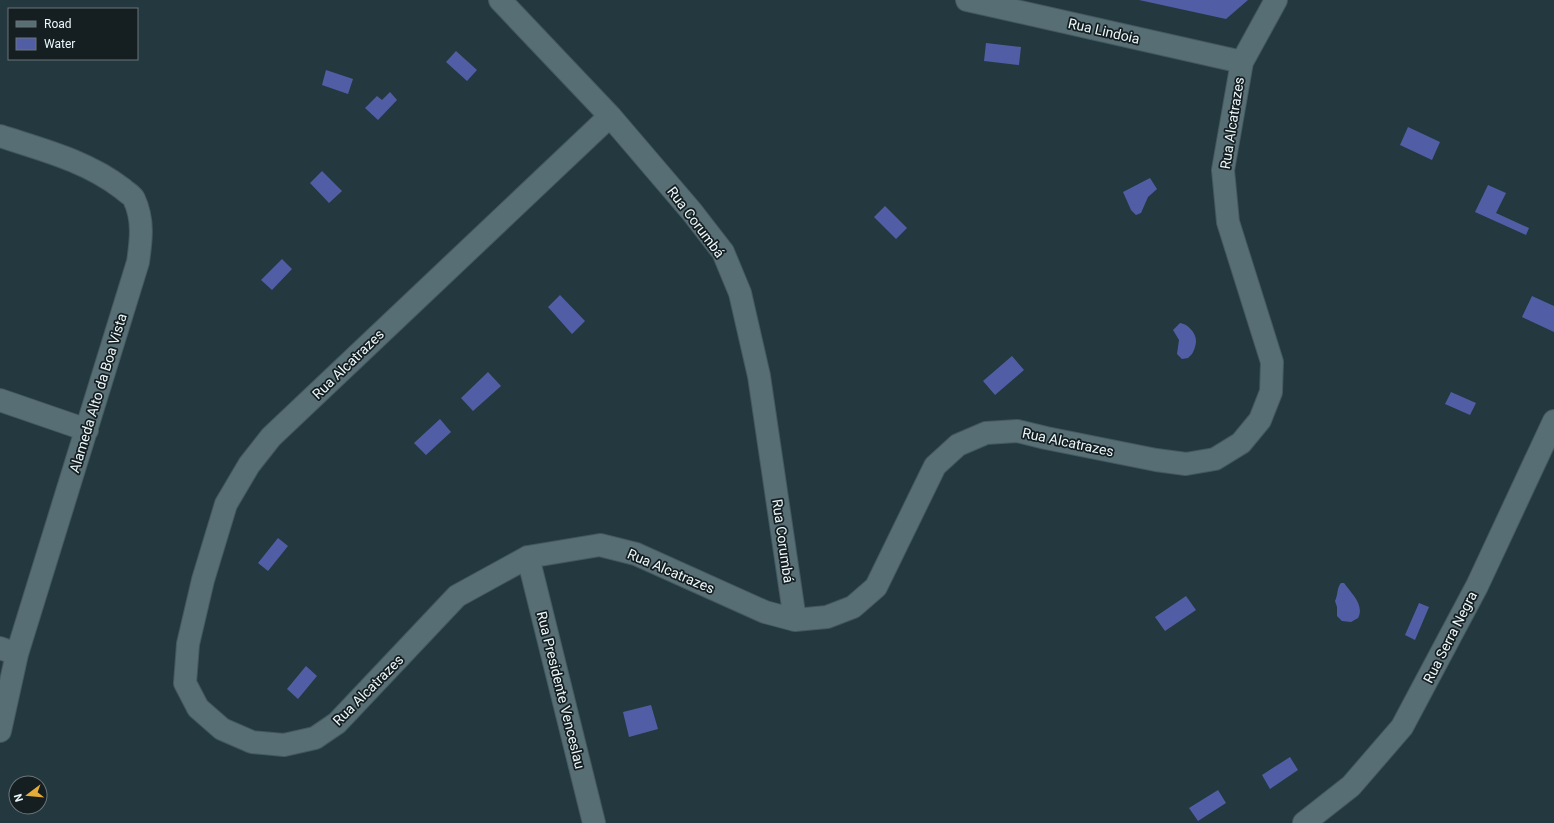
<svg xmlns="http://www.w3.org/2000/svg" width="1554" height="823" font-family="Roboto,sans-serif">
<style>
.water{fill:#515ea5}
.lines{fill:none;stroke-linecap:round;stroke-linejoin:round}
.minor-casing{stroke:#44585e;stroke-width:24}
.minor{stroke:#576e75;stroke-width:22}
.labels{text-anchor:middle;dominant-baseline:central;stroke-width:3.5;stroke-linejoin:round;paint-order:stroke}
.street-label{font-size:14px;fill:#ebf8fc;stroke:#151e21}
</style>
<rect width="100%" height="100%" fill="#23393f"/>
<path class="water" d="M1139,0H1248L1226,19Z
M986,43L1021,47L1019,65L984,61Z
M456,51L477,70L467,81L446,62Z
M326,70L353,79L348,94L322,85Z
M390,92L397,100L378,120L365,108L377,96L382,100Z
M1408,127L1440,142L1432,160L1400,145Z
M322,171L342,191L329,203L310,183Z
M1150,178L1157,189L1148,197L1141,213L1136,215L1131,210L1123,192Z
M1488,185L1506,193L1496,213L1529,228L1526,235L1475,212Z
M885,206L907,228L896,239L874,217Z
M282,259L292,269L272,290L261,280Z
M560,295L585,321L572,334L548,307Z
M1532,296L1554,306V332L1522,317Z
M1180,323C1188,324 1196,333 1196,341C1196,345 1194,351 1192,354L1188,358L1182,359L1177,354L1179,340L1173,330Z
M1012,356L1024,370L995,395L983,381Z
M488,372L501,386L473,411L461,398Z
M1451,392L1476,403L1470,415L1445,404Z
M440,419L451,432L426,455L414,443Z
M278,538L288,546L268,571L258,563Z
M1341,583H1344C1351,593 1365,605 1358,618L1351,622L1342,621L1337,616V607L1335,601C1338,595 1337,587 1341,583Z
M1186,596L1196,610L1165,631L1155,617Z
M1419,603L1429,607L1415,640L1405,635Z
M306,666L317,676L298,699L287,689Z
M651,705L658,729L629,737L623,712Z
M1290,757L1298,770L1270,789L1262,775Z
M1218,790L1226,803L1198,821L1189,808Z"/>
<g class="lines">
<g class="minor-casing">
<path id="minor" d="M500,0L610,116L692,212L723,252L740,293L759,376L795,620
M967,0L1242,62
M610,116L271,437L249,465L226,504L203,580L188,644L185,683L198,708L222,729L252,742L284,745L315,738L337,723L457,596L528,557L600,545L636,554L765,612L795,620L827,617L853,607L876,587L935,466L958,445L986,433L1017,431L1046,438L1156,460L1186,464L1215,459L1241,443L1260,420L1271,392L1272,362L1228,222L1223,170L1242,62L1276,0
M0,136C43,150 87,161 123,189C126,192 132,195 134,199C144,220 141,241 138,262L17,654L0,731
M0,400L87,430
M528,557L594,823
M0,648L17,654
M1304,823L1351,786L1402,727L1477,586L1554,421"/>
</g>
<use href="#minor" class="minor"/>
</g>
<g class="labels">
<g class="street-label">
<text transform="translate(1104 31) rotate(13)">Rua Lindoia</text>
<text transform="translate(1232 123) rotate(-81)">Rua Alcatrazes</text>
<text transform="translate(696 222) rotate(53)">Rua Corumbá</text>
<text transform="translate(348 364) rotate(-44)">Rua Alcatrazes</text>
<text transform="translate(98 393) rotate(-73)">Alameda Alto da Boa Vista</text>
<text transform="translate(1068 442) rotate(12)">Rua Alcatrazes</text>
<text transform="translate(783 541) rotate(82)">Rua Corumbá</text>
<text transform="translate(671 571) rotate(23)">Rua Alcatrazes</text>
<text transform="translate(1450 637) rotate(-63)">Rua Serra Negra</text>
<text transform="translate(368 690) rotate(-45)">Rua Alcatrazes</text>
<text transform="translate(561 690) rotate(76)">Rua Presidente Venceslau</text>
</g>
</g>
<rect x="8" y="8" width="130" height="52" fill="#151e21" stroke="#6b7579"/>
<rect x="16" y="21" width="20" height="6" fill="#576e75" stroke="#6b7579"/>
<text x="44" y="28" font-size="12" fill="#ebf8fc">Road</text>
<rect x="16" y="38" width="20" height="12" fill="#515ea5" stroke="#6b7579"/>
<text x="44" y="48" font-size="12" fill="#ebf8fc">Water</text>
<g transform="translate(28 795) rotate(254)"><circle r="19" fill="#151e21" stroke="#6b7579"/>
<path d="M0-3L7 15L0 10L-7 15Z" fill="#e7ac37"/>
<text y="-6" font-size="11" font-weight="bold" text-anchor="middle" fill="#ebf8fc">N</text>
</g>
</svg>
